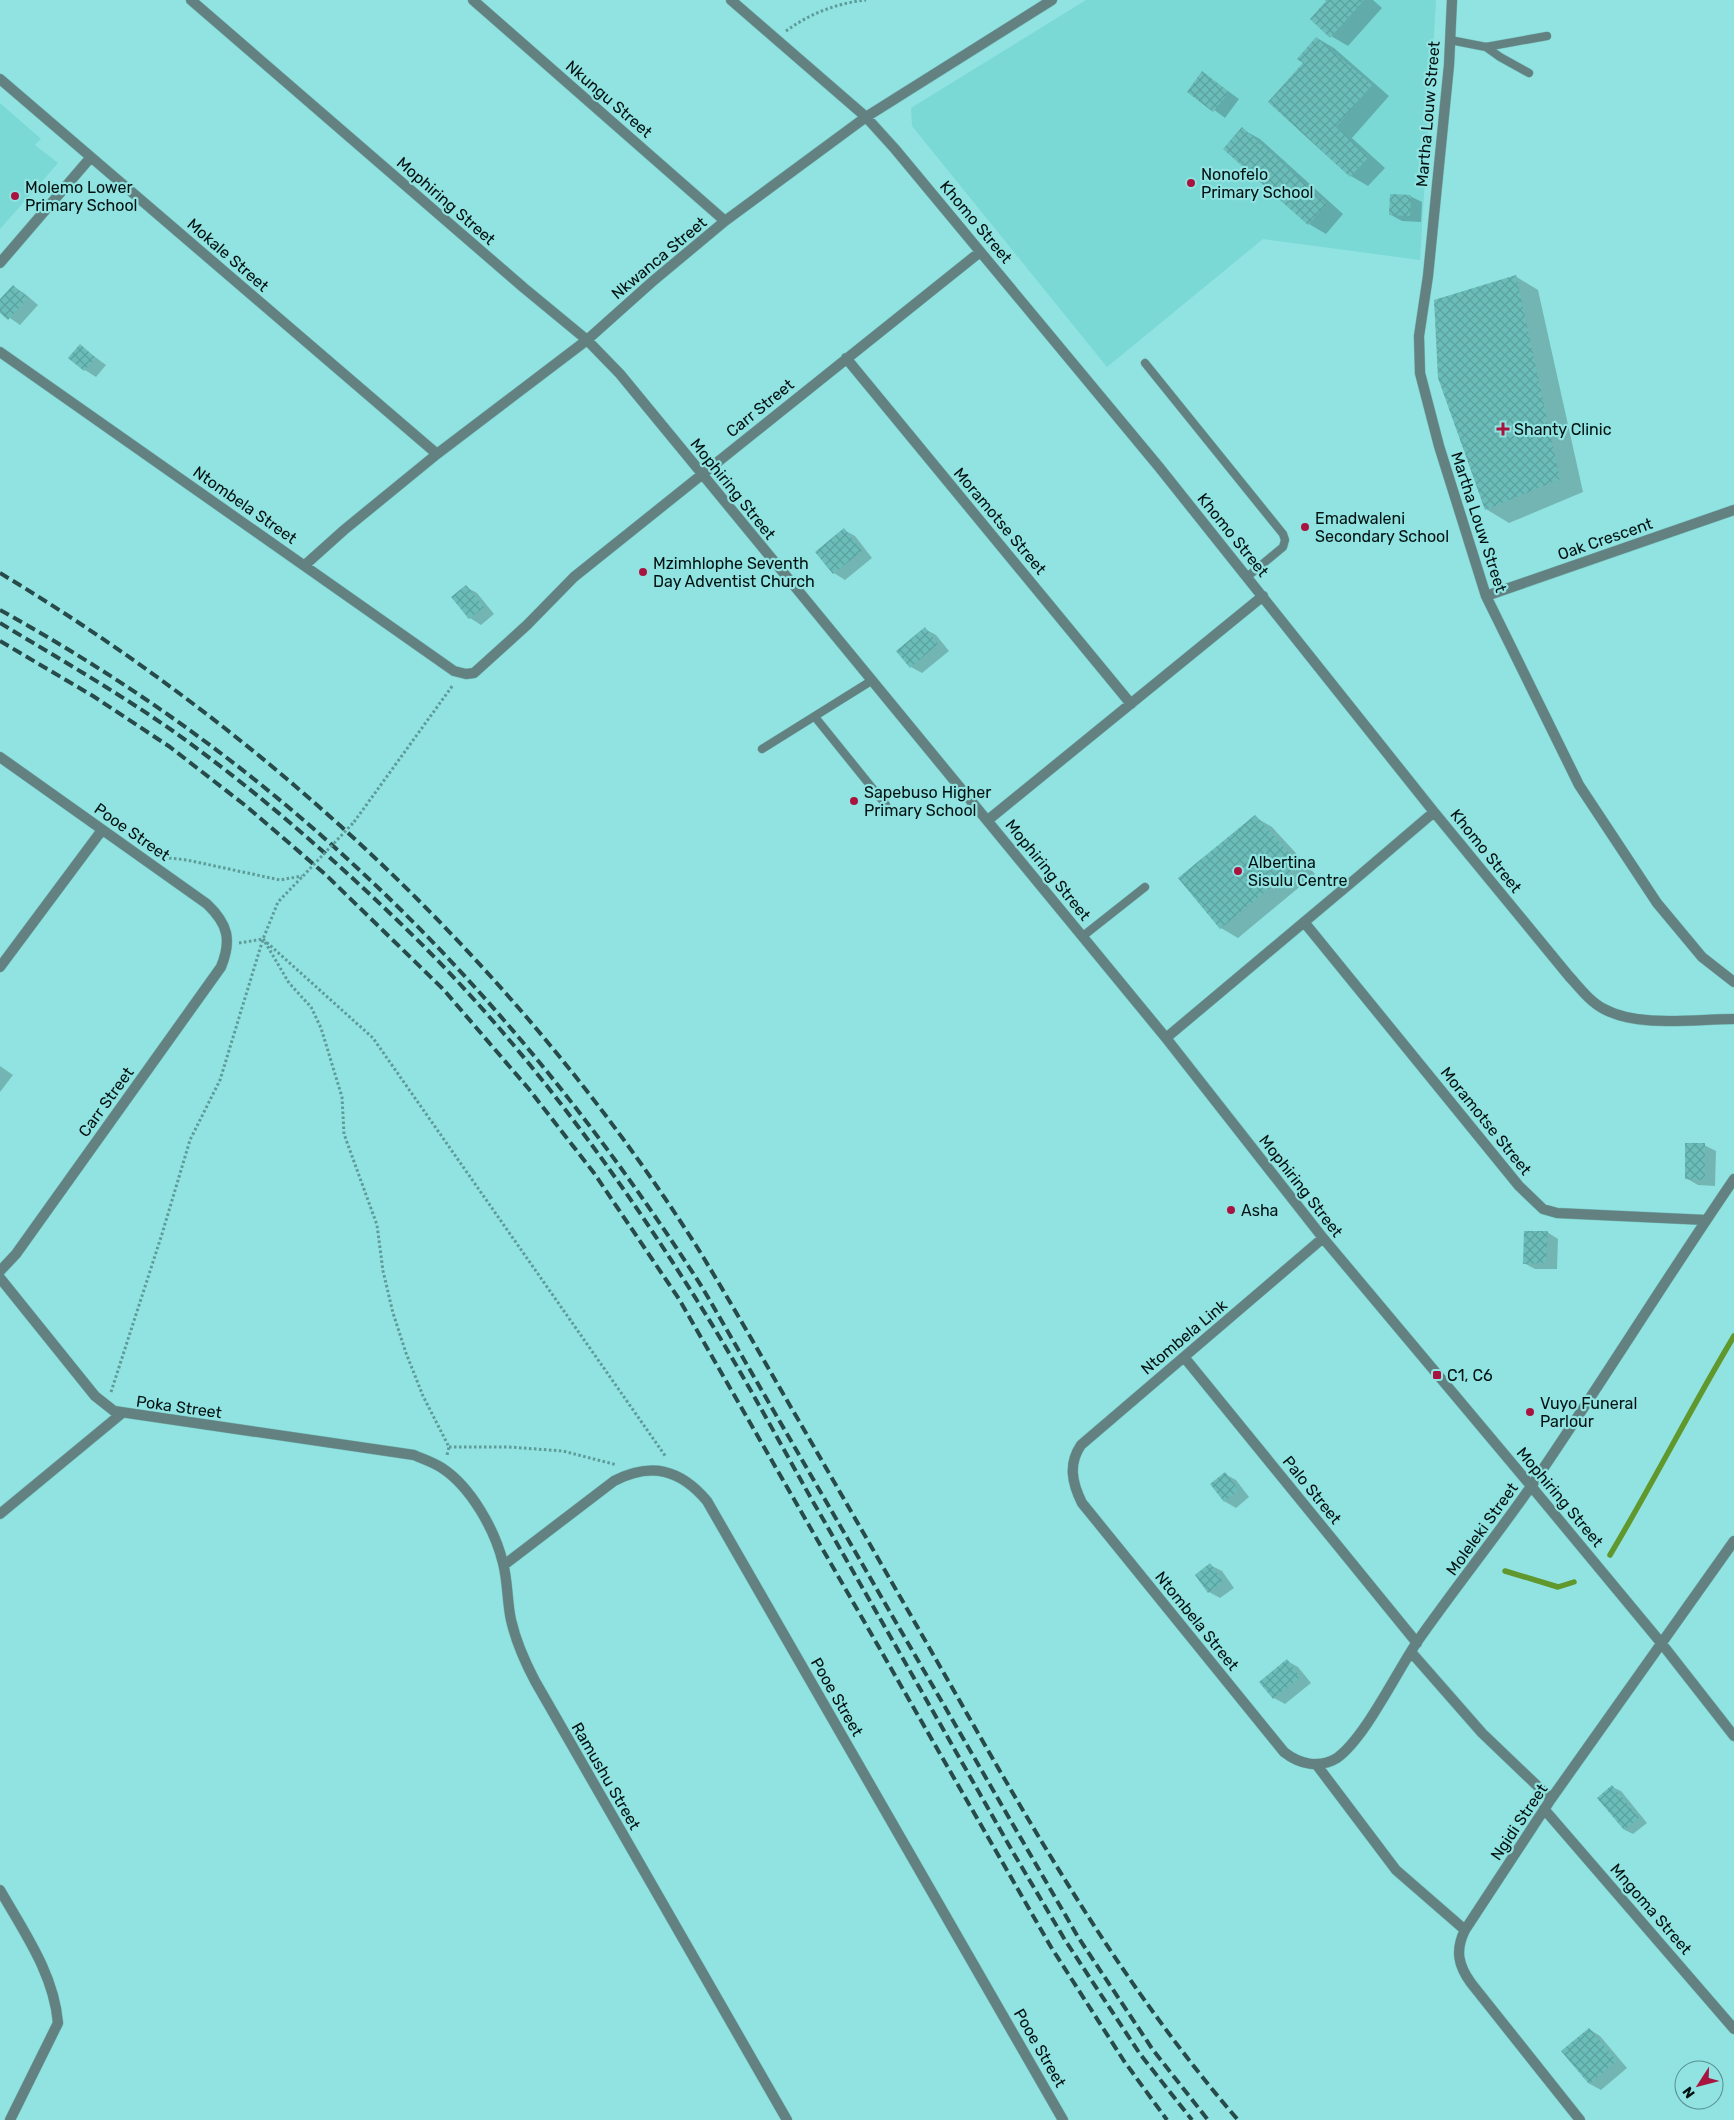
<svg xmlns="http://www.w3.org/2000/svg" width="1734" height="2120" font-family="Rubik,sans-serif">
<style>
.built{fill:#7ad8d5}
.shadow{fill:#0003}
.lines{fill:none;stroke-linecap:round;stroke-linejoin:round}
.stream{stroke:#61982d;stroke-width:5.5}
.building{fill:url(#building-cross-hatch)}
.lane-casing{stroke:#76bdbb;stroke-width:9}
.street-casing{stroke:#76bdbb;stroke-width:11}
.path{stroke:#5e9a98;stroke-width:3;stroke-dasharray:2.5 2.5;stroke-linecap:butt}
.lane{stroke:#628180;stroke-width:8}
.street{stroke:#628180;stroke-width:10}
.rail{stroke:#274a4a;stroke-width:4;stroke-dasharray:10 5;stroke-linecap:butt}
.path-bridge{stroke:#5e9a98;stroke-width:3;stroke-dasharray:2.5 2.5;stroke-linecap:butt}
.poi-dot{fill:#a9133f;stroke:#90e3e0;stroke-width:2}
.labels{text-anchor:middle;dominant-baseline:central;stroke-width:4.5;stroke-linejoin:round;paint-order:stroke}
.street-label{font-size:16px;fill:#001212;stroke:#90e3e0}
.poi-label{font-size:16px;fill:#001212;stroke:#90e3e0;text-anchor:start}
</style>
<defs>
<pattern id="building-cross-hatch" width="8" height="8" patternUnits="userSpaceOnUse" patternTransform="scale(1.25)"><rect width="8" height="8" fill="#6bbdba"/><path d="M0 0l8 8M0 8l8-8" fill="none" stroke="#5ba19f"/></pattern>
</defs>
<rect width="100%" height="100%" fill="#90e3e0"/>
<path class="built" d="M1086,0H1436L1420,260L1263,239L1107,367L912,126L911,108Z
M0,103L41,139L35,145L58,163L0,229Z"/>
<path class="shadow" d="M1325,0H1373L1382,8L1348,46L1331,36L1327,2Z
M1317,38L1334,48L1389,96L1352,138L1385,168L1368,186L1351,176L1269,102L1304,63Z
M1203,73L1239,99L1225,118L1189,91Z
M1242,129L1260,139L1343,214L1326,234L1309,224Z
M1410,196L1422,202L1421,222L1402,221L1391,215Z
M1515,276L1538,290L1583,492L1509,523L1486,509Z
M13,287L24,293L38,305L20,325L0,311V301Z
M80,346L106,365L96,377L85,370Z
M844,530L855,536L872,558L845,580L834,573Z
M466,587L477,593L494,614L481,625L470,618Z
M925,629L936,635L949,651L922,673L911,667Z
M1255,817L1272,827L1315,874L1238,938L1221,928L1180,878Z
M0,1066L13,1075L0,1092Z
M1704,1145L1716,1151L1715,1186L1698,1185L1686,1178Z
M1547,1232L1558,1239L1557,1269H1535L1524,1263Z
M1225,1474L1236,1480L1249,1497L1236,1508L1224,1501Z
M1210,1565L1222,1571L1234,1588L1220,1598L1209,1592Z
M1287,1661L1298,1667L1311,1683L1285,1704L1274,1698Z
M1612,1787L1621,1791L1647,1823L1633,1834L1625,1830L1599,1798Z
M1589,2029L1600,2036L1627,2068L1601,2090L1590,2084L1563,2051Z"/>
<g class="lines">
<path class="stream" d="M1610,1555C1653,1483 1691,1408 1734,1336
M1505,1571L1558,1587L1574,1582"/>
</g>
<path class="building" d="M1327,0H1364L1330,38L1310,19Z
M1316,37L1372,85L1336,127L1369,157L1350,177L1268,102L1303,63L1297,59Z
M1202,71L1229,92L1213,112L1187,92Z
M1242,127L1327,204L1308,225L1223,149Z
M1390,194L1411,195L1410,216L1389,215Z
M1516,275L1560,479L1485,510L1438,378L1434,300Z
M13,285L28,298L8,320L0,313V299Z
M80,344L96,358L84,371L68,358Z
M844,528L862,551L833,574L815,552Z
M466,585L484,607L469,619L451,597Z
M925,627L938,644L910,668L896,651Z
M1255,815L1299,864L1220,929L1178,878Z
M1685,1143H1705V1180L1685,1179Z
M1524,1231H1548L1546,1263L1523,1264Z
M1225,1472L1239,1490L1224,1502L1210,1484Z
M1210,1563L1223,1581L1208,1593L1195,1575Z
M1287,1659L1300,1677L1273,1699L1259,1682Z
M1612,1785L1639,1818L1624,1830L1597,1798Z
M1589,2028L1617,2061L1589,2084L1561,2051Z"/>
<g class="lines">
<g class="lane-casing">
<path id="lane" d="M1450,40L1486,47L1547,36
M1486,47L1500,57L1529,73
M1145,363L1283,534L1285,540L1283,547L1247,577
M815,717L886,805
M762,749L871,681
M1083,936L1145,887"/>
</g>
<g class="street-casing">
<path id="street" d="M191,0L524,288L587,340L620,374L1166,1038L1323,1238L1531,1486L1662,1644L1734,1736
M473,0L725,221
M731,0L866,117L895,149L1159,467L1434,812L1568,975C1579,987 1590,1002 1604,1009C1639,1028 1695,1019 1734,1019
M1452,0L1449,65L1428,276L1419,336L1420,373L1439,446L1486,596L1579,785L1657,903L1702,957L1734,982
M0,79L437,454
M0,263L91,157
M0,352L454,671L466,674L474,673L527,625L574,577L980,252
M846,358L1131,704
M305,565L344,530L437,454L587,340L653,281L725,221L866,117L1052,0
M1486,596L1734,510
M0,757L207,904C228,924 232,940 221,967L16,1254L0,1271
M988,820L1263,596
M1304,922L1519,1186L1543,1209L1557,1213L1706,1220
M0,967L102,830
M1166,1038L1359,876L1434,812
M1323,1238L1081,1445C1068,1464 1072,1483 1082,1503L1284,1752C1299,1764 1319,1769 1337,1758C1365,1738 1396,1673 1417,1642C1454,1589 1495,1538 1532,1485C1601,1384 1665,1280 1734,1179
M0,1278L95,1396L114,1411L414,1455C423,1459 433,1462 442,1468C471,1487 495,1530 503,1563C508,1582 507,1602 511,1620C516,1642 525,1662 535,1681L787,2120
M1184,1357L1417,1643
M0,1514L121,1414
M504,1565L614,1481C651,1462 680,1469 707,1501L1063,2120
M1411,1652L1482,1733L1551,1799
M1316,1764L1396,1870L1465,1930
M1544,1809L1734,2029
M0,1890C24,1932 54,1974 58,2023L10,2120
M1580,2120L1471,1983C1458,1965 1455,1950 1465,1930L1551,1799L1734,1541"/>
</g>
<path class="path" d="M786,31C809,14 837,3 866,0
M354,822L453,685
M169,858L187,860L280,880L302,876
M263,939L373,1038L666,1457
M265,942L289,983L311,1007L321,1028L342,1097L344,1134L377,1225L383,1271L393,1313L406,1353L423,1396L449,1447L447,1455
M239,943L263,939
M111,1392L162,1234L190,1140L220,1080L263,939L278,902L303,876
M449,1447H509L563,1451L617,1465"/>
<use href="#lane" class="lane"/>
<use href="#street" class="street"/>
<path class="rail" d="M0,573C279,741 522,972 697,1247C732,1304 765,1363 799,1421C856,1520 913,1619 970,1719C1050,1859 1132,1997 1238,2120
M0,610C298,774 519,1002 702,1287L1078,1937L1153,2050L1208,2120
M0,623C58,658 117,692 173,731C253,788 326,852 397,920C514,1032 612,1165 698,1302C739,1367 775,1434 812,1500C880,1618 947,1736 1014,1854L1065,1940L1140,2054L1192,2120
M0,641L93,696L170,747L246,806L325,874L443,989L528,1088L594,1173L679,1299L1051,1947L1124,2061L1167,2120"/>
<path class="path-bridge" d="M303,876L354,822"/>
</g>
<g class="poi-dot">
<circle cx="1191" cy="183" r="5"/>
<circle cx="15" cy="196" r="5"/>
<path d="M1500.5 421.5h5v5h5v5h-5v5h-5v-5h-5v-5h5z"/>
<circle cx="1305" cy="527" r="5"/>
<circle cx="643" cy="572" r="5"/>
<circle cx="854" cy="801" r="5"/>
<circle cx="1238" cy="871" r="5"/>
<circle cx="1231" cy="1210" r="5"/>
<rect x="1432" y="1370" width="10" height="10" rx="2.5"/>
<circle cx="1530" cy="1412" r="5"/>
</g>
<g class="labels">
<g class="street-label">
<text transform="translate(609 99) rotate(41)">Nkungu Street</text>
<text transform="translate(1428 114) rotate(-85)">Martha Louw Street</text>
<text transform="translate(446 201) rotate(41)">Mophiring Street</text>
<text transform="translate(976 222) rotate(50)">Khomo Street</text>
<text transform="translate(228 255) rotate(41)">Mokale Street</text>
<text transform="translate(659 258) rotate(-40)">Nkwanca Street</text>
<text transform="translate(760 408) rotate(-39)">Carr Street</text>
<text transform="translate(733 489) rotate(51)">Mophiring Street</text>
<text transform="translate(245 505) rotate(35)">Ntombela Street</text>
<text transform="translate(1000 521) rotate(50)">Moramotse Street</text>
<text transform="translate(1479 522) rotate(72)">Martha Louw Street</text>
<text transform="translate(1233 535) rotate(51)">Khomo Street</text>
<text transform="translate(1605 539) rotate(-19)">Oak Crescent</text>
<text transform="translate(132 832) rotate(35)">Pooe Street</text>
<text transform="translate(1486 851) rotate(51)">Khomo Street</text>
<text transform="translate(1048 870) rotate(51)">Mophiring Street</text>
<text transform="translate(106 1102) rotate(-54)">Carr Street</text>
<text transform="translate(1486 1121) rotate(51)">Moramotse Street</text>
<text transform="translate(1301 1186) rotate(52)">Mophiring Street</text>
<text transform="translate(1184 1337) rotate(-40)">Ntombela Link</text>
<text transform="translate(179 1407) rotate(8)">Poka Street</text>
<text transform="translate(1312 1490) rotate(51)">Palo Street</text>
<text transform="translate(1560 1497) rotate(50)">Mophiring Street</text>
<text transform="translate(1482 1529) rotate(-54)">Moleleki Street</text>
<text transform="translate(1197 1621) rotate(51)">Ntombela Street</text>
<text transform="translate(837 1697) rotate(60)">Pooe Street</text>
<text transform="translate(606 1776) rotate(60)">Ramushu Street</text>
<text transform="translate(1519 1822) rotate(-56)">Ngidi Street</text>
<text transform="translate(1651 1909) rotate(49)">Mngoma Street</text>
<text transform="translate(1040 2048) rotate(60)">Pooe Street</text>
</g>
<g class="poi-label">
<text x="1201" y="174">Nonofelo<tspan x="1201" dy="18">Primary School</tspan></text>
<text x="25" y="187">Molemo Lower<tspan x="25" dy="18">Primary School</tspan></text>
<text x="1514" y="429">Shanty Clinic</text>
<text x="1315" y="518">Emadwaleni<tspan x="1315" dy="18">Secondary School</tspan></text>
<text x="653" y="563">Mzimhlophe Seventh<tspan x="653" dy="18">Day Adventist Church</tspan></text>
<text x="864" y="792">Sapebuso Higher<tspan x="864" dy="18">Primary School</tspan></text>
<text x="1248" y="862">Albertina<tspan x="1248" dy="18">Sisulu Centre</tspan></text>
<text x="1241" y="1210">Asha</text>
<text x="1447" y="1375">C1, C6</text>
<text x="1540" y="1403">Vuyo Funeral<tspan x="1540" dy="18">Parlour</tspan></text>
</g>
</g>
<g transform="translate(1699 2085) rotate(234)"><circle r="24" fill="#90e3e0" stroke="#568f8e"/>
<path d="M0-4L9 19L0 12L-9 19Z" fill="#a9133f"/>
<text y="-8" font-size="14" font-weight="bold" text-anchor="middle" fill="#001212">N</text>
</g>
</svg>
